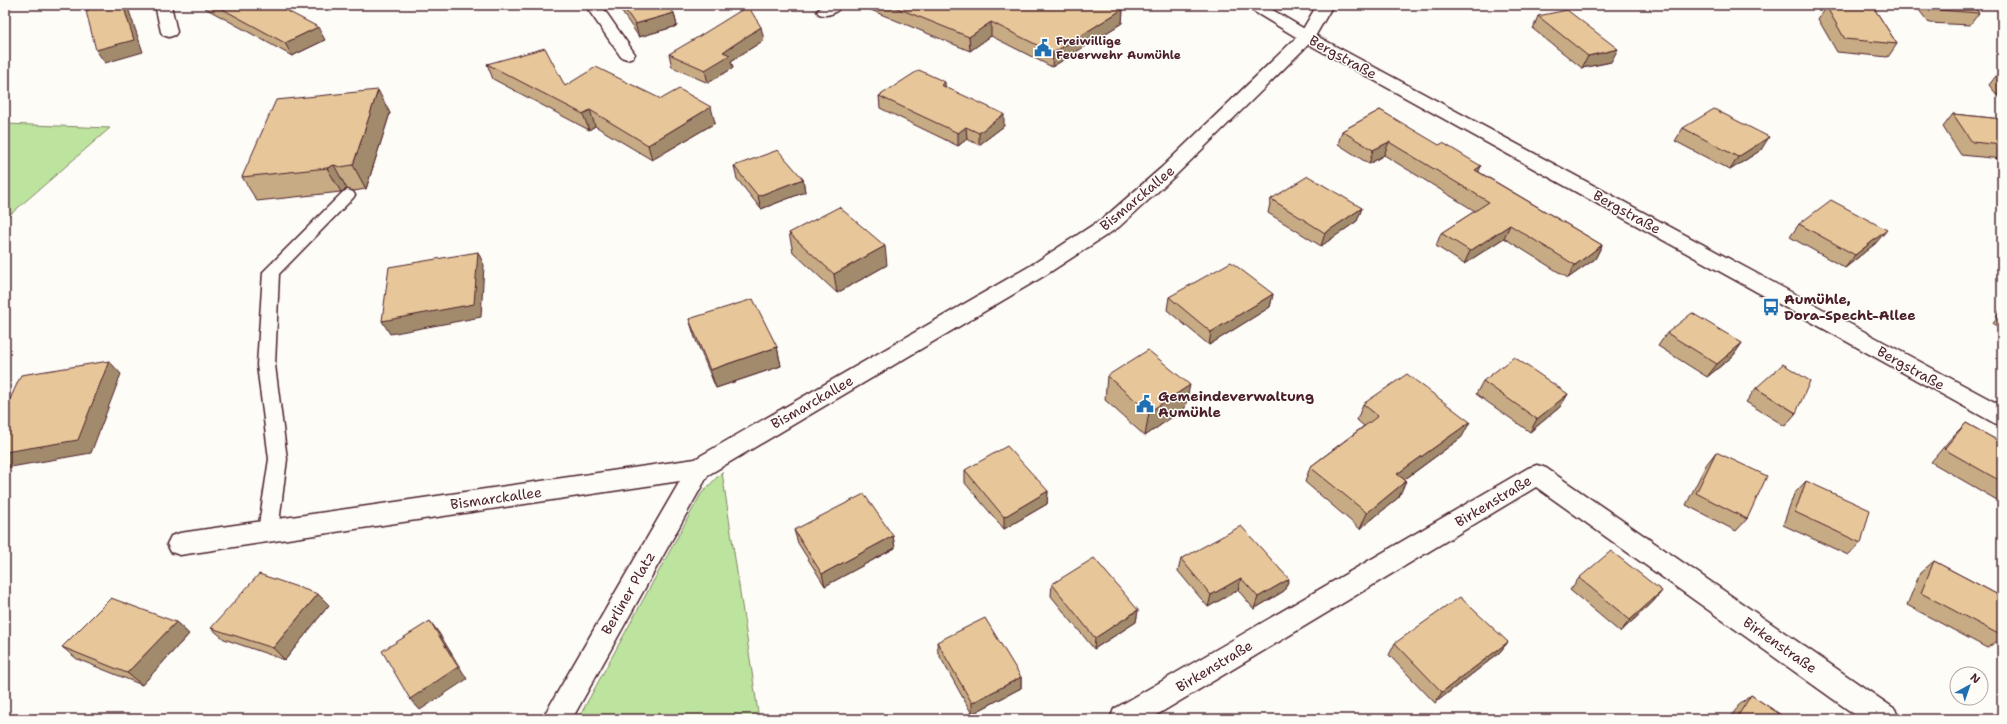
<svg xmlns="http://www.w3.org/2000/svg" width="2007" height="724" font-family="'Shantell Sans',sans-serif">
<style>
.green{fill:#bde49f;stroke:#848265}
.lines{fill:none;stroke-linecap:round;stroke-linejoin:round}
.lane-casing{stroke:#4a1f2b;stroke-width:3}
.street-casing{stroke:#4a1f2b;stroke-width:3}
.secondary-casing{stroke:#4a1f2b;stroke-width:3}
.lane{fill:#fdfcf7;fill-rule:evenodd}
.street{fill:#fdfcf7;fill-rule:evenodd}
.secondary{fill:#fdfcf7;fill-rule:evenodd}
.wall{fill:#c7ab84;stroke:#4a1f2b}
.shaded-wall{fill:#a28b6c;stroke:#4a1f2b}
.building{fill:#e7c79a;stroke:#4a1f2b}
.labels{text-anchor:middle;dominant-baseline:central;stroke-width:3;stroke-linejoin:round;paint-order:stroke}
.far-poi-label{font-size:12px;font-weight:bold;fill:#4a1f2b;stroke:#fdfcf7;text-anchor:start}
.street-label{font-size:14px;fill:#4a1f2b;stroke:#fdfcf7}
.poi-label{font-size:14px;font-weight:bold;fill:#4a1f2b;stroke:#fdfcf7;text-anchor:start}
</style>
<rect width="100%" height="100%" fill="#fdfcf7"/>
<filter id="ink" filterUnits="userSpaceOnUse"><feTurbulence type="fractalNoise" baseFrequency=".025" numOctaves="2"/><feDisplacementMap in="SourceGraphic" scale="8" xChannelSelector="R" yChannelSelector="G"/><feConvolveMatrix kernelMatrix="1 2 1 2 8 2 1 2 1" color-interpolation-filters="sRGB"/></filter>
<g filter="url(#ink)">
<path class="green" d="M5,124L110,128L5,219Z
M722,472L759,719H578L701,494Z"/>
<g class="lines">
<g class="lane-casing">
<path id="lane" d="M348,190L353,192L355,195L353,198L279,274L275,365L287,459L278,531L275,537L268,539L261,537L258,531L269,459L257,365L263,272L343,192Z"/>
</g>
<g class="street-casing">
<path id="street" d="M155,5H171L177,32L175,35L169,37L163,35L161,32Z
M585,5H601L635,54L633,57L627,59L621,57Z
M824,5H842C837,13 828,17 819,14L817,11Z
M1317,5H1333L1313,40L1175,176L1119,227L1044,276L708,475L572,719H542L680,481L180,555L171,552L167,544L171,536L180,533L695,459L1030,266L1105,217L1161,168L1300,34Z
M1537,465L1546,468L1895,709L1899,719H1861L1536,487L1150,719H1110L1114,709L1528,468Z"/>
</g>
<g class="secondary-casing">
<path id="secondary" d="M1245,5H1264L1313,34L2002,406V426L1994,423L1301,40L1248,8Z"/>
</g>
<use href="#lane" class="lane"/>
<use href="#street" class="street"/>
<use href="#secondary" class="secondary"/>
</g>
<path class="wall" d="M203,5H276L325,40L292,56L205,8Z
M617,5H667L674,13L677,26L639,37Z
M865,5H969L982,10L1123,9L1122,23L1052,67L991,36L970,51L866,8Z
M1822,5H1872L1897,44L1888,57L1837,52L1818,19L1824,9Z
M1915,5H1972L1979,13L1970,25L1929,23Z
M1538,16L1611,62L1582,68L1533,29Z
M764,40L731,61L733,68L708,83L672,67L669,54Z
M487,64L565,86L661,99L715,123L652,160L595,126L589,130L493,79Z
M1999,72H2002V101L1989,85Z
M946,87L1004,126L979,145L967,139L958,146L880,108L879,96Z
M1380,110L1479,172L1602,245L1595,259L1568,278L1504,238L1464,264L1436,246L1441,233L1475,211L1384,155L1369,164L1338,144L1342,131Z
M390,113L366,189L354,191L347,189L341,192L257,201L242,177Z
M1953,114L2002,119V159L1961,155L1943,127Z
M1683,128L1761,150L1730,170L1675,141Z
M734,166L803,179L805,192L761,209L737,179Z
M1271,199L1362,208L1357,221L1321,246L1268,213Z
M1799,224L1876,243L1845,268L1790,237Z
M789,233L887,265L837,293L793,252Z
M1273,294L1270,307L1209,345L1167,310L1169,297Z
M2002,306V328L1993,324Z
M689,319L777,347L781,366L716,388L695,338Z
M1667,333L1742,343L1733,356L1707,377L1658,346Z
M1107,376L1185,408L1145,436L1105,400Z
M1483,381L1568,394L1560,407L1530,432L1476,394Z
M1756,388L1796,413L1785,426L1746,402Z
M1363,404L1462,437L1404,480L1399,497L1360,529L1305,482L1310,467L1364,426L1357,420Z
M1966,423L2002,443V496L1997,500L1931,462L1953,436Z
M1716,452L1747,519L1736,531L1686,505L1706,465Z
M965,470L1048,491L1047,504L1004,529L965,483Z
M1806,481L1861,543L1848,555L1783,525L1794,494Z
M794,530L893,536L895,548L825,586L798,543Z
M1181,559L1289,579L1284,591L1254,609L1238,590L1208,607L1178,571Z
M1934,561L2002,597V638L1987,648L1907,605L1920,573Z
M1579,578L1662,591L1652,603L1620,632L1570,590Z
M1052,584L1138,610L1136,622L1094,649L1051,596Z
M329,605L285,660L224,639L211,628Z
M176,622L189,634L142,685L77,659L62,647Z
M937,642L1021,677V688L972,714L938,653Z
M1508,642L1499,653L1435,703L1389,655L1395,643Z
M1751,695L1787,719H1730L1738,706Z"/>
<path class="shaded-wall" d="M123,5H127L143,52L105,63L96,50Z
M1123,9L1122,23L1052,67L1053,53Z
M674,13L677,26L639,37L635,24Z
M991,22V36L970,51L969,37Z
M318,27L325,40L292,56L285,43Z
M761,27L764,40L731,61L733,68L708,83L705,70L723,52Z
M1618,49L1611,62L1582,68L1588,56Z
M945,82L946,94L941,85Z
M378,90L390,113L366,189L353,165Z
M711,107L715,123L652,160L648,145Z
M590,110L595,126L589,130L583,114Z
M1004,114V126L979,145V133Z
M966,127L967,139L958,146V133Z
M1769,137L1761,150L1730,170L1738,157Z
M1389,142L1384,155L1369,164L1373,150Z
M334,165L347,189L341,192L327,168Z
M1481,166L1476,179L1475,170Z
M803,179L805,192L761,209L758,196Z
M1362,208L1357,221L1321,246L1325,233Z
M1510,225L1504,238L1464,264L1470,251Z
M1887,230L1876,243L1845,268L1855,255Z
M1602,245L1595,259L1568,278L1575,265Z
M885,246L887,265L837,293L834,274Z
M478,252L484,265L481,317L390,334L382,321Z
M1273,294L1270,307L1209,345L1211,332Z
M1742,343L1733,356L1707,377L1717,364Z
M777,347L781,366L716,388L710,370Z
M109,361L121,374L91,453L5,468V452Z
M1190,385L1185,408L1145,436L1149,412Z
M1568,394L1560,407L1530,432L1537,419Z
M1470,422L1462,437L1390,490L1397,474Z
M1406,481L1399,497L1360,529L1367,513Z
M1048,491L1047,504L1004,529V517Z
M893,536L895,548L825,586L822,574Z
M1241,578L1238,590L1208,607L1211,595Z
M1289,579L1284,591L1254,609L1258,597Z
M1662,591L1652,603L1620,632L1630,620Z
M318,594L329,605L285,660L273,648Z
M1138,610L1136,622L1094,649L1095,638Z
M430,621L439,633L467,679L420,710L410,699Z
M176,622L189,634L142,685L127,673Z
M1508,642L1499,653L1435,703L1442,692Z
M1021,677V688L972,714V703Z"/>
<path class="building" d="M88,5H123L134,40L96,50L86,11L89,10Z
M215,5H276L318,27L285,43Z
M622,5H667L674,13L635,24Z
M890,5H969L982,10L989,5H1112L1123,9L1053,53L991,22L969,37Z
M1838,5H1872L1897,44L1845,39L1826,6L1840,8Z
M1934,5H1972L1979,13L1938,10Z
M748,6L761,27L723,52L730,55L705,70L669,54L698,37Z
M1567,10L1618,49L1588,56L1538,16Z
M545,48L565,86L596,67L661,99L679,89L711,107L648,145L590,110L583,114L487,64Z
M919,70L945,82L941,85L1004,114L979,133L966,127L958,133L879,96Z
M378,90L353,165L340,167L334,165L327,168L242,177L276,100Z
M1714,109L1769,137L1738,157L1683,128Z
M1380,110L1439,145L1443,143L1481,166L1475,170L1602,245L1575,265L1510,225L1470,251L1441,233L1489,202L1389,142L1373,150L1342,131Z
M1953,114L2002,119V145L1972,142Z
M778,150L803,179L758,196L734,166Z
M1308,176L1362,208L1325,233L1271,199Z
M1831,200L1887,230L1855,255L1799,224Z
M839,207L885,246L834,274L789,233Z
M478,252L474,304L382,321L389,267Z
M1231,262L1273,294L1211,332L1169,297Z
M753,299L777,347L710,370L689,319Z
M1692,313L1742,343L1717,364L1667,333Z
M1148,350L1190,385L1149,412L1107,376Z
M1514,357L1568,394L1537,419L1483,381Z
M109,361L78,440L5,452V410L21,375Z
M1783,364L1810,381L1796,413L1756,388Z
M1407,374L1470,422L1397,474L1406,481L1367,513L1310,467L1378,416L1363,404Z
M1966,423L2002,443V482L1944,449Z
M1007,446L1048,491L1004,517L965,470Z
M1716,452L1767,476L1747,519L1696,493Z
M1806,481L1870,510L1861,543L1795,512Z
M864,494L893,536L822,574L794,530Z
M1241,526L1289,579L1258,597L1241,578L1211,595L1181,559Z
M1611,551L1662,591L1630,620L1579,578Z
M1094,558L1138,610L1095,638L1052,584Z
M1934,561L2002,597V636L1921,593Z
M259,574L318,594L273,648L211,628Z
M1460,597L1508,642L1442,692L1395,643Z
M111,598L176,622L127,673L62,647Z
M985,618L1021,677L972,703L937,642Z
M430,621L458,667L410,699L382,651Z
M1751,695L1787,719H1736Z"/>
</g>
<defs>
<g id="civic-bare" transform="scale(1.38)"><path d="M-.6-6.5H3V-4.5H.6V-3L4-1V1h2V6H-6V1h2V-1L-.6-3ZM-1.2 2.5V6h2.4V2.5Z" fill="#1f6fb2" stroke="#fdfcf7" stroke-width="2.5" paint-order="stroke"/></g>
<g id="bus-bare" transform="scale(1.38)"><path d="M-5-6H5V4H4V6H2V4H-2V6H-4V4H-5ZM-3.5-4V0h7V-4ZM-3.5 1.2v1.5H-2V1.2ZM2 1.2v1.5H3.5V1.2Z" fill="#1f6fb2" stroke="#fdfcf7" stroke-width="2.5" paint-order="stroke"/></g>
</defs>
<g fill-rule="evenodd">
<use href="#civic-bare" x="1043" y="48"/>
<use href="#bus-bare" x="1771" y="307"/>
<use href="#civic-bare" x="1145" y="404"/>
</g>
<g class="labels">
<g class="far-poi-label">
<text x="1056" y="41">Freiwillige<tspan x="1056" dy="14">Feuerwehr Aumühle</tspan></text>
</g>
<g class="street-label">
<text transform="translate(1343 57) rotate(29)">Bergstraße</text>
<text transform="translate(1137 198) rotate(-40)">Bismarckallee</text>
<text transform="translate(1627 212) rotate(29)">Bergstraße</text>
<text transform="translate(1911 368) rotate(29)">Bergstraße</text>
<text transform="translate(812 402) rotate(-30)">Bismarckallee</text>
<text transform="translate(496 498) rotate(-8)">Bismarckallee</text>
<text transform="translate(1493 501) rotate(-31)">Birkenstraße</text>
<text transform="translate(628 593) rotate(-60)">Berliner Platz</text>
<text transform="translate(1780 645) rotate(35)">Birkenstraße</text>
<text transform="translate(1214 666) rotate(-31)">Birkenstraße</text>
</g>
<g class="poi-label">
<text x="1784" y="299">Aumühle,<tspan x="1784" dy="16">Dora-Specht-Allee</tspan></text>
<text x="1158" y="396">Gemeindeverwaltung<tspan x="1158" dy="16">Aumühle</tspan></text>
</g>
</g>
<rect width="2007" height="724" fill="none" stroke="#fdfcf7" stroke-width="20"/>
<rect x="10" y="10" width="1987" height="704" fill="none" stroke="#4a1f2b" stroke-width="1.5" filter="url(#ink)"/>
<g transform="translate(1969 686) rotate(40)"><circle r="19" fill="#fdfcf7" stroke="#b5a4a5"/>
<path d="M0-3L7 15L0 10L-7 15Z" fill="#1f6fb2"/>
<text y="-6" font-size="11" font-weight="bold" text-anchor="middle" fill="#4a1f2b">N</text>
</g>
</svg>
